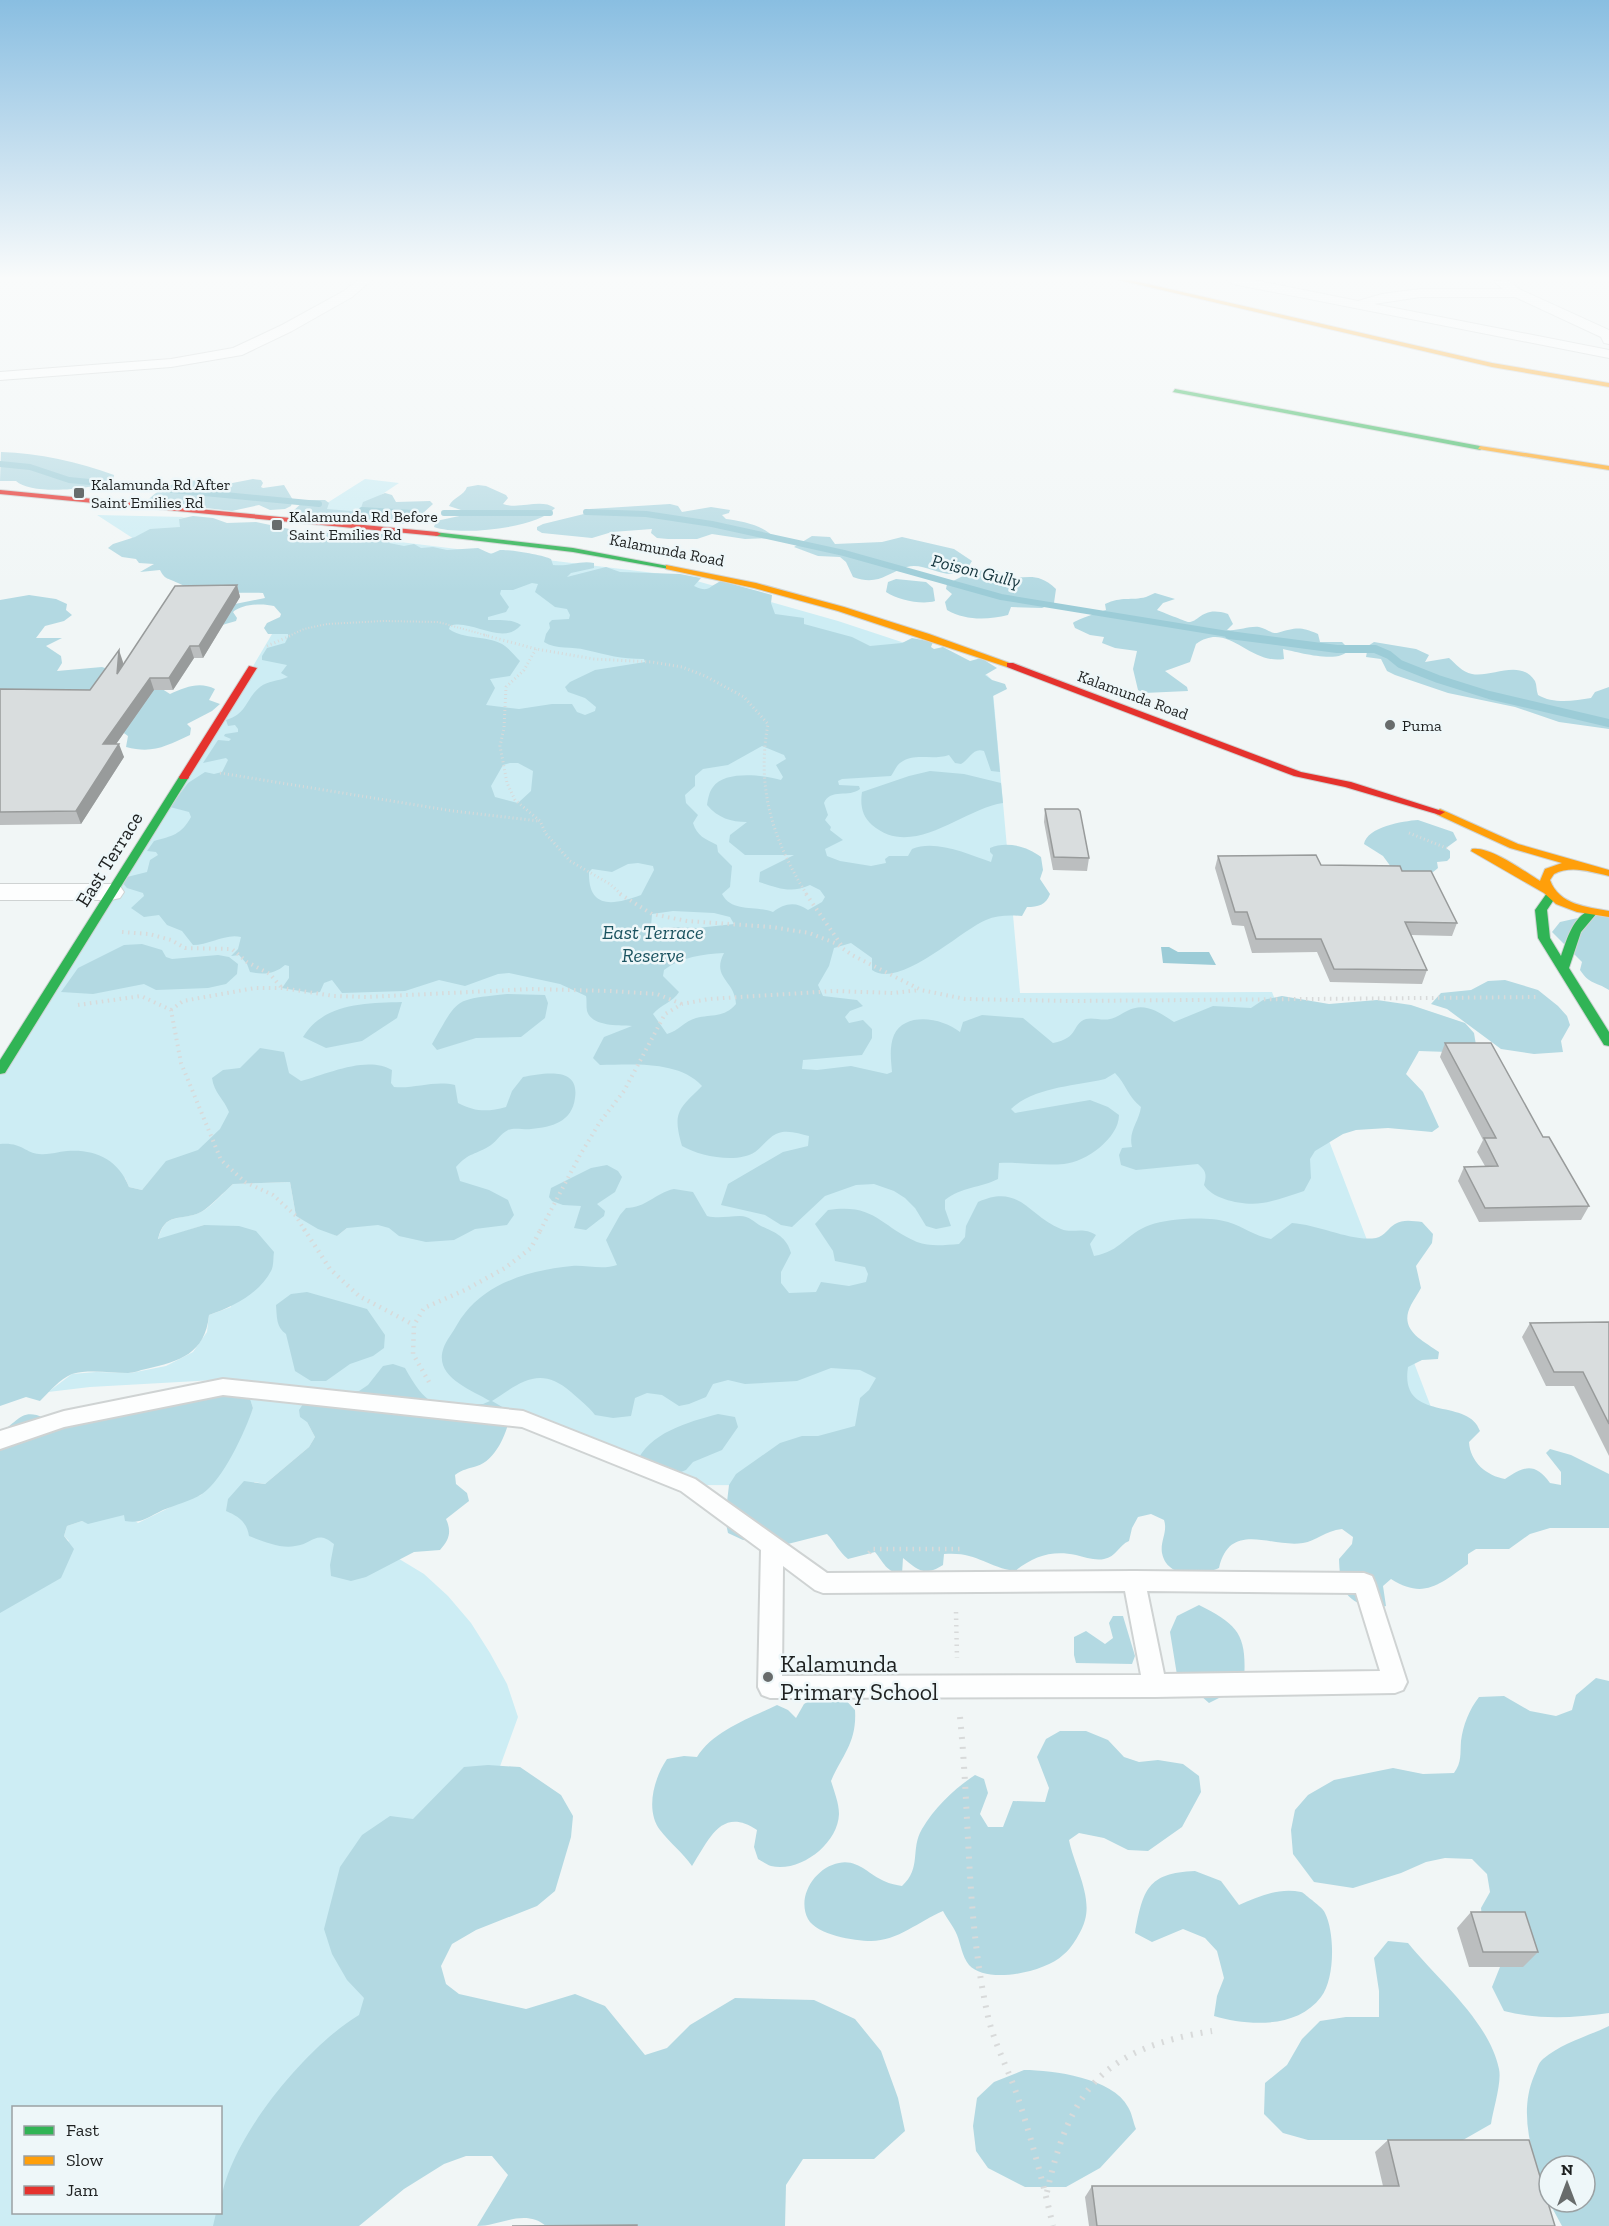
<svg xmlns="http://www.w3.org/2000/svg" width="1609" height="2226" font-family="'Zilla Slab',serif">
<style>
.green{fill:#cdedf4;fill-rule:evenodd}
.forest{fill:#b3d9e2;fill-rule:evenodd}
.water{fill:#9cccd7}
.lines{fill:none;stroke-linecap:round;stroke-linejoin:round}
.stream-far1{stroke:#9cccd7;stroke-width:6}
.stream{stroke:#9cccd7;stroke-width:8}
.lane-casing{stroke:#cfd3d3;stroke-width:4}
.street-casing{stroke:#cfd3d3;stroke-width:2}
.fast-casing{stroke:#cfd3d3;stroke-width:2}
.slow-casing{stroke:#cfd3d3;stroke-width:2}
.jam-casing{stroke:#cfd3d3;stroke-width:2}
.path-far4{stroke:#d8dada;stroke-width:2;stroke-dasharray:1 2;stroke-linecap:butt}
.path-far3{stroke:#d8dada;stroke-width:3;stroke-dasharray:1 3;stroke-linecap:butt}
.path-far2{stroke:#d8dada;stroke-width:4;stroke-dasharray:1.5 4.5;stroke-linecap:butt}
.path-far1{stroke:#d8dada;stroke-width:4.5;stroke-dasharray:1.5 5;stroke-linecap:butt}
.path{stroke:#d8dada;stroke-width:6;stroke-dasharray:2 8;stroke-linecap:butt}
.lane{fill:#fdfefe;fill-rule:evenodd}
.street{fill:#fdfefe;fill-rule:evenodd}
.fast{fill:#30b455;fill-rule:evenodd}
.slow{fill:#ff9f0a;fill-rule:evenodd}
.jam{fill:#e5322d;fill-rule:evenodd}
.wall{fill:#bbbebf}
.shaded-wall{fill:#989b9b}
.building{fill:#d9ddde;stroke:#989b9b;stroke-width:1.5}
.poi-dot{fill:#686c6c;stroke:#eef7f9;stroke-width:2}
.labels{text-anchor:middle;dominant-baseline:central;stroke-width:5;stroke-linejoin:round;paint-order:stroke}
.far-poi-label{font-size:16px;fill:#1e2121;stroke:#eef7f9;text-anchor:start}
.far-street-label{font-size:16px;fill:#1e2121;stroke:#eef7f9}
.far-water-label{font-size:18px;font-style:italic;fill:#12333b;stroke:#eef7f9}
.street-label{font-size:20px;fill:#1e2121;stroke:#eef7f9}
.park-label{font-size:20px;font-style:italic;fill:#1b5360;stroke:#eef7f9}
.near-poi-label{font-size:24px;fill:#1e2121;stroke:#eef7f9;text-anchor:start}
</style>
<rect width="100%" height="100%" fill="#f1f6f6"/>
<path class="green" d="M365,479L399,483L351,515L316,510Z
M97,515L185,517L179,519L351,536L679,576L838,621L941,655L987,675L992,680L1020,993L1272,992L1462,1488L688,1485L523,1419L307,1422L315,1437L309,1447L265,1484L254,1482L268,1521L391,1554L424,1574L448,1596L471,1623L490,1653L507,1684L518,1717L479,1824L228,2226H0V1591L69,1541L64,1536L67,1526L82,1521L88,1523L125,1514L138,1523L183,1501L201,1495L233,1452L253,1408L245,1383L233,1379L90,1387L48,1392L72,1374L96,1372L131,1373L166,1366L193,1352L207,1332L209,1315L231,1307L204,1225L158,1240C165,1211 179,1222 201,1212C210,1208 225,1191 233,1184L290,1182L296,1216L337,1236L347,1228L374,1170H159L142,1190L129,1187L125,1178L0,1171V1070L252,668L298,590L198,591L131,537ZM14,2108H220V2212H14Z"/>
<path class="forest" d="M1,452C39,453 78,462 114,475L113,481C93,489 32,496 16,481H0Z
M253,479L261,480L263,483L261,487L263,488L284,485L293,500L291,506L285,509L270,510L259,505L232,511L206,508L200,502L171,506L147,502C158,486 196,472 212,487Z
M478,485L486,486L506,495L508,498L503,504C520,510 540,498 555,508C537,529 459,536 434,527L436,521L464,515V511L449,506C453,497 464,496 467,487Z
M385,493L392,495L396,502L430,501L433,504L412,523L400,524L296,516L292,512L305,500H325L329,503L327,509L351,511L361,508L363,502Z
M670,504L678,506L682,512L711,507L730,510L729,513L722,515L726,519C740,521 765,525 774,538L745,539L712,534L697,539H668L657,538L651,533L652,529L612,532L592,538L542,533L537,530V527L543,524L588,513L590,509Z
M193,516L213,518L227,523L256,522L313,534L335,530L369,534H397L389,543L404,546L414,544L421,548L433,547L447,550L478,548L491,554C494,553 497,551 500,550C507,549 544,555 551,559L553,565C568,567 580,560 594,563V568L571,573L567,577L606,567L620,572L680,574L701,578L694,586C709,593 708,587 721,581L772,595L771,603L775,614L804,618V624L852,637L870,646L902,643L912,638L933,642L931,647L934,649L943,647L970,661L981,658L997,668L985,675L992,680L1005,684L1007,689L993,696L1000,772L991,771L984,751C973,747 970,759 961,764L955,763L949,755C931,761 915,752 900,763C896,766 894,772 891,776L842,779L838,781L839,785L859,786L860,789C849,798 830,788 824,803L828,815L825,820L831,827L830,830L843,840L825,849L827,856L840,861L871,866L886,863L885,859L889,856H908L912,849C935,839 968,854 991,862L993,855L990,852V848C1006,841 1027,846 1041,857L1043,870L1040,879L1050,894C1046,905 1038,907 1027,907L1022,916C1010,915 997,915 986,920C961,930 899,990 872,970V958L851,943L834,948L829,966L818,985L823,996L857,1000L863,1006L850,1011L845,1017L849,1023L863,1020L872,1029V1038L862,1055L803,1060L802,1069L817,1070L851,1066L887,1074L892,1072C891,1060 889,1047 894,1035C905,1011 943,1018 960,1032L963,1022L982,1015L1023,1018L1053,1043C1080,1038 1071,1024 1086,1019C1093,1017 1102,1021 1110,1019C1116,1018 1121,1014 1127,1011C1145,1001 1160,1013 1174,1022L1213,1006L1251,1008L1263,1000L1282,996L1329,1004L1377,1000L1411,1005L1465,1023L1474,1033L1476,1045L1448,1052L1419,1051L1406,1074L1423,1092L1439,1127L1432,1132L1388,1128L1356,1130L1343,1134L1315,1151L1310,1159L1311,1178L1304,1191C1291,1195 1276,1201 1262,1203C1245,1206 1213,1200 1204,1185C1207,1174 1206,1171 1198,1164L1136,1170L1121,1165L1119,1155L1122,1148L1132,1147C1128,1131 1139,1122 1141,1107C1128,1097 1126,1084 1115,1073L1105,1079C1075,1086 1034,1087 1011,1109L1015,1113L1090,1100L1108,1107L1119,1115C1119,1138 1086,1162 1064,1164C1042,1166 1021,1162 999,1163L998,1179C980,1188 961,1187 945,1200V1209L951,1226L936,1229L926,1226L915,1208L905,1198L894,1191L874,1184L856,1185L825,1196L792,1227L781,1225L765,1215L721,1205L728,1184L783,1152L808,1146L809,1136C799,1134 787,1129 776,1134C769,1137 762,1147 755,1152C737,1164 699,1156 682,1146C672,1112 679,1109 702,1086C678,1060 632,1065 600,1065L593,1058L604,1037L632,1026C619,1025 592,1027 587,1011C586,1006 587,1000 586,996L560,984L509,973L498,974L465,986L439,980L405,991L342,993L332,980L324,983L320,992L312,993L282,988L289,978V966L285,965C275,974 263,975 250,972L247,964L239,955L231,956L238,949L241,937C226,933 209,945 193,945L182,931L167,925L159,915L144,917L131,908L144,896L143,893L127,888L119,879L147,872L150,860L158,855L156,852L147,851L154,841C172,836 181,835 191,817L189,812L170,807L188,783L205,772L214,774L222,772L228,760L226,758L203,763L218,740L229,741L231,739L224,736L225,734L238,732V729L235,725L228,726L226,720C248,713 245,699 260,687C267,681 279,681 288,677L281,673L287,665L262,660V656L267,648L285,643L288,637V634H268L264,628L267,623L280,617L281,614L274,606C262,603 242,604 233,612L237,618L236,621L222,625L230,605L265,598L263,593C234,592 205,597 178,583C168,578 165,580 160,570L140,572L154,564L139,563L136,559L122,557L108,548L113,544L135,537L150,529L180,527L179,519ZM532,583L538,584L535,592L555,607L567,609L570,615L569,619L552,620L549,623L550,628L546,634L544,642C556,650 572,646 586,650C608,655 620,659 644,659L645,662L595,670L570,682L565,687L568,692L585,698L596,707L595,711L585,715L577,712L572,704H552L519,709L486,705L495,688L490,679L510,676L520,661C515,656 508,647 502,644C485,635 465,640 449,629L450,626C470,618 503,647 521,625C511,619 500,620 488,620V617L506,612L509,607L500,594L501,590H513ZM762,746L784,755L786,759L776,765L783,777L781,780C765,775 724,770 713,787C709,792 708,799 707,805C718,818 731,822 747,822L730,835L729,842L745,855H794L760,872L759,882C778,888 791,894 810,885L820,890L825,897L822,902L808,910C796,901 784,903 773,912C755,905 732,913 722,894L730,887L732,866L718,852L717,845C705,839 697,836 693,823L698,815L686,803L685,795L695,786V776L703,769L728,765ZM510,763H518L533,771L531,791L518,803L495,797L491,786L503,765ZM638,863L653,866L654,870L641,895C614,905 588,910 589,872L592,869L612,872L628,864ZM673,911L714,913L730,917L734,924L697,928L673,927L654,932L651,927L652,914ZM724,953C711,978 735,980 736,1004C724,1018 712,1014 696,1018C685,1021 678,1031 667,1034L653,1014C660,1005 673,1002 679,992L663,976L664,970C681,957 703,954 724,953Z
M812,536L830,537L835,544L882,542L902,537L954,549L972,561C955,590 927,560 907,567C885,574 878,586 853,577L846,562L840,557L818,556L794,547Z
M996,570C999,572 1002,574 1005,575C1022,583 1034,568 1056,589L1054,603L1042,608L1011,607L1008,615C988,620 966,621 947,610L945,602L952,594L946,589L947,584L973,571Z
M896,579L926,582L933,588L935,601C922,605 898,600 886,592L888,582Z
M1155,593L1175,599L1163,603L1157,610C1162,612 1185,621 1188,622C1199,623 1202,605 1228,614L1233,624L1227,630C1239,631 1248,626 1259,627C1265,628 1272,634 1277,633C1296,628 1299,626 1318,634L1320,642H1342L1349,649C1341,665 1298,652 1283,649L1284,659C1249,665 1228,620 1196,644L1190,662L1165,671L1187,687L1188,691L1144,693L1138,690L1133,669L1137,651L1115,648L1102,643L1104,637L1090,635L1075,628L1073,623C1076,620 1102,611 1106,610L1105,604C1122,596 1131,601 1146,597C1149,596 1152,594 1155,593Z
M29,595L56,599L67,604L66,610L72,615L64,621L45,626L36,638H62L46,646L61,656L62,663L57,671L102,667L156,685L170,694C185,687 200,681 215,689L209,700L220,704L212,711L187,724L191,728L190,735C166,746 153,754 126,747L128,736L121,731C83,709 44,674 0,697V600Z
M1374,642L1416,649L1429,655L1425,662L1449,658C1456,664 1462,672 1472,674C1491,678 1520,658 1535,681C1537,685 1536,690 1538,695C1553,704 1574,701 1591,698L1595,692L1609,687V729L1559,722L1515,707L1448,693L1395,675L1387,671L1381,659L1366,657L1368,646Z
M930,771L964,774L1001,783L1003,803C962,809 913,860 872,825C862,816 860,805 862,792L909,776Z
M1418,820L1453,832L1457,840L1446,848L1450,851V858L1447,861L1437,862L1438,868C1426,880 1409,874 1394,871L1383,856L1364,844C1367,827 1403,821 1418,820Z
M1609,911V990C1595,981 1590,985 1580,970L1582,962L1552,932L1560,922Z
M142,944L162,950L166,957L172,959L218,955L229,957L238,964L237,974L226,984L208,988L156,990L144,984L93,994L61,992L78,968L124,945Z
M1505,980L1538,990L1558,1006L1567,1016L1570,1025L1561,1041L1563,1052L1534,1054L1501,1049L1447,1009L1431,1004L1441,993L1471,990L1488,981Z
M507,994L545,995L548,1003L545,1018L521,1037L476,1038L437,1050L432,1044C459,997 453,1000 507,994Z
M402,1002L397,1018L362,1041L326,1048L303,1037C324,1003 365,1003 402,1002Z
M260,1048L284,1052L289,1073L301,1081C327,1074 367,1055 392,1070L391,1083L394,1087C415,1089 434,1080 455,1085L458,1103C475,1112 488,1112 506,1107L512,1091L523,1077C542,1074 580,1065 575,1098C572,1122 552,1127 531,1129C524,1130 515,1127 508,1130C500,1134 497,1141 491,1145C476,1155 469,1152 456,1167L460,1181L489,1190L508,1200L514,1215L507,1225L475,1229L454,1240L426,1242L399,1236L389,1228L378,1225L347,1228L337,1236L318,1229L296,1216L290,1182L233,1184C225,1191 210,1207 201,1212C180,1222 165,1211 158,1239L204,1225L239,1226L256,1231L274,1252C273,1258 274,1266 271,1271C259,1294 232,1307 209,1315C205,1354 180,1361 146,1369C140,1370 134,1373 128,1373C111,1373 89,1369 72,1374C60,1379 49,1392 40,1401L26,1397L0,1406V1144C22,1142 25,1153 39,1154C49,1155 57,1152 67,1151C95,1149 118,1159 129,1187L142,1190L166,1161L198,1150L220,1129L229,1112C224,1099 214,1093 212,1078L223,1070L240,1068Z
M607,1165L618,1171L622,1177L615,1192L597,1204L605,1211L604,1216L586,1230L574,1228L581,1206L563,1205L552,1201L549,1197L551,1188L591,1168Z
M674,1189L693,1192L707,1216C719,1219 728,1216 740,1216C749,1216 754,1222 761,1226C775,1232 787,1237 791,1253L781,1272V1283L789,1293L816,1292L821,1282L849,1286L866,1282L868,1274L865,1267L835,1261L833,1251L815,1224L828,1210C875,1203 880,1226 917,1242C930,1247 945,1245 959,1244L965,1237L966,1226L978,1202C1020,1183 1028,1216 1061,1229C1074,1234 1082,1226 1096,1235L1090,1244L1094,1256C1122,1251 1125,1234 1150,1225C1169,1218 1208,1216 1228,1222C1244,1227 1254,1236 1271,1239L1292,1223C1320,1225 1352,1242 1376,1238C1385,1236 1388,1228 1395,1224C1403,1219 1413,1221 1422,1222L1433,1234L1432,1243L1416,1266L1421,1288C1418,1294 1414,1299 1411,1305C1398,1330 1422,1340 1439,1352L1438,1359L1422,1360L1408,1367C1399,1424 1469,1396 1480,1431L1469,1442C1470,1462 1487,1476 1505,1479C1524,1466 1535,1462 1550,1483L1561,1485V1472L1546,1453L1550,1449L1571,1455L1609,1474V1528H1550L1530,1534L1509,1549H1476L1468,1554V1564C1440,1584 1424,1600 1391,1579L1383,1586L1386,1606C1378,1608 1374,1608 1366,1606C1341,1598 1340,1582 1339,1559L1352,1544L1353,1537L1342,1529C1325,1531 1316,1541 1303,1543C1271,1548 1230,1520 1219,1568C1201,1576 1167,1579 1162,1553C1160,1541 1168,1532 1164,1520L1151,1514L1138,1517L1132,1528L1129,1541C1119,1545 1116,1557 1104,1559C1095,1561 1085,1557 1076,1555C1052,1550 1034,1556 1015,1571C987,1567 976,1551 944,1554L943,1565C924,1577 918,1570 903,1558L902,1574C886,1572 884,1563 875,1552L848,1559C839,1552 835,1542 827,1534L780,1546L760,1541L743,1540L728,1533L725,1519L729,1485L736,1474L780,1443L802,1436H818L855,1426L860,1398L869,1390L876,1378L860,1370L831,1368L797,1381L745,1384L728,1380L713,1384L706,1397L689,1404L679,1406L662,1395L647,1393L635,1398L631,1416L613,1418L595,1415C588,1406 580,1400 571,1392C540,1365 521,1382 492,1401L511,1412C508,1430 497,1460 477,1466C468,1469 463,1469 455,1475L456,1484L467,1493L469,1501L446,1519C452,1532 449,1540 440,1550L414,1552L366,1577L351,1581L331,1576L330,1565L334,1544C316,1529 313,1544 295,1546C281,1549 262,1541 249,1536C247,1522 238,1516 226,1511L228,1499L244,1481L265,1484L309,1447L315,1437L307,1422L300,1417L299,1410L305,1401L335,1391H359L368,1385L383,1366L393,1364L405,1368C430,1413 436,1404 483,1404L490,1401C466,1387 424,1373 450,1336C455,1329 459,1320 465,1313C490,1281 533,1270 572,1266C586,1265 603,1270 617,1265L606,1240L620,1215L626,1208C646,1208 655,1193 674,1189Z
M307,1292L367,1309L385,1335L384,1348L373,1356L350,1364L326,1381H311L295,1371L286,1334C276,1327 277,1317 276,1305L291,1294Z
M233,1379L245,1383L253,1408C245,1432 223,1480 202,1494C191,1501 175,1505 163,1510C148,1517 142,1524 125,1521L124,1515L88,1524L82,1521L67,1526L64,1536L74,1549L61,1578L0,1613V1432C18,1423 21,1407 44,1418C70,1406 90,1406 117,1401C156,1393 194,1383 233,1379Z
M718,1414L735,1417L738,1427L722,1450L693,1462L686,1470L668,1477L647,1478L636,1464C648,1433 688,1422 718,1414Z
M1199,1605C1239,1625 1247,1635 1244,1681L1229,1693L1209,1703L1177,1675L1170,1632L1177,1616Z
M1113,1616H1123L1135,1656L1132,1664L1076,1663L1074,1655V1637L1086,1631L1105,1644L1113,1638L1109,1623Z
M1596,1678L1609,1681V2013C1574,2018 1539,2020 1504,2011L1492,1987L1500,1967H1522L1483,1928L1481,1908L1490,1892L1487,1874L1472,1859L1445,1858L1426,1862L1401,1873L1353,1888L1314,1882L1293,1854L1291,1830L1295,1810L1308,1795L1334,1780L1393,1768L1423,1774L1454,1773C1462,1762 1460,1754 1461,1741C1463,1725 1469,1710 1479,1697L1504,1696L1530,1711L1556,1716L1572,1710L1576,1695Z
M821,1694L841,1695L855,1710C857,1742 843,1754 831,1781C834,1791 839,1803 839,1814C838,1844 800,1873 771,1866C767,1865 762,1861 758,1859L754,1847L757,1830C721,1806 709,1840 692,1866C683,1853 670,1843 660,1830C645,1810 654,1778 667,1759L684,1756L697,1757C713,1731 750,1718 777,1705L788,1710L796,1718L804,1704Z
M1060,1731H1086L1108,1740L1124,1757L1139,1762L1158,1760L1183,1764L1199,1776L1201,1792L1182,1827L1148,1851L1128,1850L1104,1838L1079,1833L1069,1840C1074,1865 1092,1895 1085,1920C1082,1931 1072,1948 1063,1955C1045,1972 987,1985 969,1965C962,1956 961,1945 957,1935C954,1927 947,1919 943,1911C919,1921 898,1941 871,1941C854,1941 817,1935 808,1919C796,1896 816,1867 839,1863C858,1859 869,1875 884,1881C890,1884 897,1885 902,1886C922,1868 910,1849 922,1829C935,1807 954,1789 975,1775L984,1779L988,1793L980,1814L988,1827H1003L1013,1801L1045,1802L1049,1788L1037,1757L1046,1739Z
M488,1765L520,1767L561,1795L573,1816L571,1837L555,1891L537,1906L476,1930L452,1944L441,1966L446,1984L459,1994L526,2009L575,1994L605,2006L645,2055L667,2048L690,2025L735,1998L814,2000L855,2019L881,2051L898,2098L905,2131L874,2159H803L786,2185L785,2226H546C525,2208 500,2226 477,2226L508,2175L492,2156H466L444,2164L404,2189L359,2226H213L216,2213L220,2212C221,2148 305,2047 359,2015L364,1998L347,1980L332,1954L324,1929L340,1867L362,1835L390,1816L413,1819L464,1767Z
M1195,1871L1221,1881L1239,1905C1258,1897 1279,1887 1301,1892C1305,1893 1308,1898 1312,1900C1316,1904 1323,1908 1325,1913C1335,1933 1335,1979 1321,1997C1297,2029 1248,2026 1214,2016L1217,1996L1224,1978L1217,1951L1205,1938L1183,1929L1152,1942L1135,1933C1143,1890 1147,1873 1195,1871Z
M1388,1941L1408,1943C1438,1980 1489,2021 1499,2069C1502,2082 1493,2110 1491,2124L1463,2140H1308L1283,2133L1264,2114L1265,2083L1287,2065L1302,2039L1320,2021L1346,2017H1379V1991L1374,1958Z
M1609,2026V2226H1562L1549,2202H1585V2166H1549V2201C1534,2162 1517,2116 1534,2076C1537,2070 1538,2063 1543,2059C1562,2043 1586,2037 1609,2026Z
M1024,2070C1053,2070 1113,2078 1128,2107C1132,2113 1133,2122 1136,2129L1100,2168L1066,2187H1025L988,2168L976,2151L973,2126L977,2098L994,2082Z"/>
<path class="water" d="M1161,947H1169L1178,952H1209L1216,965L1163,963Z"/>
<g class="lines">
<path class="stream-far1" d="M0,464L30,467L69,480L319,504
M362,510L413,513
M586,512L646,514L712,524L844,553L1001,597L1240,636
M444,513H550"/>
<path class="stream" d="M1229,635L1337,649H1375L1389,655L1400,664L1438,679L1489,695L1609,723"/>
<g class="lane-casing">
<path id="lane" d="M223,1379L523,1411L695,1479L827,1573L1134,1571L1364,1573L1372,1576L1375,1583L1407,1682L1403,1690L1395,1693L1155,1697L770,1698L762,1695L758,1687L761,1550L681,1491L522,1427L223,1395L64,1427L0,1449V1431L64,1411ZM783,1566L815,1590L823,1593L1125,1591L1141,1675L782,1676ZM1147,1591L1356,1593L1380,1671L1164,1674Z"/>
</g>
<g class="street-casing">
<path id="street" d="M358,280H372L352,297L292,331L242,355L171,367L0,380V372L171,359L233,348L282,325L344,291Z
M1227,280H1254L1358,301L1382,294L1420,289H1503L1494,281L1507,280L1521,290L1609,330V344L1604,343L1601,337L1515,297H1420L1374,304L1609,350V358L1233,284Z
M0,884H111L120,886L124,892L120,898L111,900H0Z"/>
</g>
<g class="fast-casing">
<path id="fast" d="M1175,389L1480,446L1483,448L1480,450L1173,392Z
M434,532L573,548L673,567L669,569L573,552L437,536L433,534Z
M184,774L189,777L5,1073L0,1074V1060L179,777Z
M1551,892L1557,895L1547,910L1550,938L1561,956C1567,939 1573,916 1591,910L1597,913L1581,932L1569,968L1609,1032V1046L1604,1045L1538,938L1535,910L1547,893Z"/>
</g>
<g class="slow-casing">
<path id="slow" d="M1119,280H1130L1492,363L1609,383V387L1492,367Z
M1480,446L1609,466V470L1478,449Z
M666,565L756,583L844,607L929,634L1015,665L1007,667L838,611L754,588L666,569Z
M1440,809L1518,844L1609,870V876C1590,872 1572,865 1554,874L1550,880C1559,905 1587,907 1609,911V917L1577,912L1556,904L1544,893L1471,851L1472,849C1490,846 1524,871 1540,881L1545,869L1562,863L1510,848L1436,814L1435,812Z"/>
</g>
<g class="jam-casing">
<path id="jam" d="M0,490L437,532L441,534L437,536L0,494Z
M1007,663H1013L1301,772L1351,782L1445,812L1440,815L1345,787L1294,776L1007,667Z
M249,666L257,668L189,777L188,779H180L179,777Z"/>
</g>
<path class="path-far4" d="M289,636L304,629L327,624L383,621L438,622L489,636"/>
<path class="path-far3" d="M484,635L536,649L594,659L652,662L682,667L705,676L744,697L768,724C756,789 773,840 807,895
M267,646L292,635
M536,649L524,670L506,687L504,728L500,746L507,783L515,800L540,821L546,834L570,861L610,884L622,895
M220,773L453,811L539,821
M1409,833L1449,849"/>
<path class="path-far2" d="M620,894L652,914L687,921L772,927L809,933L835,943L852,955L921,990L965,999L1072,1001L1539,997
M806,894L842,946
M122,932L149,934L171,940L185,948L232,949L247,962L270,974L281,987
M78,1005L141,996L171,1010L181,1063L221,1160L245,1182L273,1195L296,1216L305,1231
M171,1010L183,1001L255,988H282L334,996L367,997L531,989L610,991L657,994L682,1004
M540,1231L580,1155L600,1122L624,1091L665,1014L682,1004L709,999L834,991L893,993L920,990"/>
<path class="path-far1" d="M304,1229L330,1269L359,1296L414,1325
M429,1382L413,1354L414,1325L424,1308L465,1290L505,1268L531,1248L541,1229
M869,1553L872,1549H960V1553
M956,1612L957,1658"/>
<path class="path" d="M960,1717C970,1815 966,1915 987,2012C993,2042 1009,2070 1018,2098C1032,2140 1043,2183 1053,2226
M1047,2192C1070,2088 1105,2048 1212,2031"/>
<use href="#lane" class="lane"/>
<use href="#street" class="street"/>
<use href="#fast" class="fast"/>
<use href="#slow" class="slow"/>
<use href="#jam" class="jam"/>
</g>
<path class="wall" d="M237,585L240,597L203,658H194L173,690H154L116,744L124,757L81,824L0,825V689L90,690L123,662V665Z
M1045,809L1089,858L1087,871L1053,870L1044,822Z
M1218,856L1321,865L1402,871L1457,923L1452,936L1411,935L1427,970L1422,984L1330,982L1317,952L1252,953L1244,926L1232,925L1215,868Z
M1445,1043L1543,1137L1589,1206L1581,1220L1479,1222L1458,1181L1464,1167L1485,1166L1477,1152L1483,1140L1440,1057Z
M1609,1322V1456L1574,1386H1546L1522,1337L1530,1323Z
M1471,1912L1538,1952L1523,1967H1469L1457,1928Z
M1388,2140L1555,2226H1089L1085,2197L1092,2186H1383L1375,2152Z"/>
<path class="shaded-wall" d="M237,585L240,597L203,658L199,646Z
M190,646L194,658L173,690L169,678Z
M119,650L123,662L121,686L117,674Z
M150,678L154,690L107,757L103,744Z
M119,744L124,757L81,824L76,811Z"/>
<path class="building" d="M237,585L199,646H190L169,678H150L103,744H119L76,811L0,812V689L90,690L119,650L117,674L175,586Z
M1045,809H1078L1080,811L1089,858L1054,857Z
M1316,855L1321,865L1400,866L1402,871H1431L1457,923L1405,922L1427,970L1334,969L1321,939H1256L1247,912H1235L1218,856Z
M1445,1043H1491L1543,1137H1549L1589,1206L1485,1208L1464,1167L1498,1166L1484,1138H1496Z
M1609,1322V1424L1583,1372H1554L1530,1323Z
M1471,1912H1525L1538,1952H1483Z
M1388,2140H1529L1555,2226H1097L1092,2186H1399Z
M637,2225V2226H512Z"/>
<linearGradient id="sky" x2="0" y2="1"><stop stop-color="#89bee1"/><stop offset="0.47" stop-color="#f9fbfb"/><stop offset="1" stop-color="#f9fbfb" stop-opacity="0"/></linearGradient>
<rect width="1609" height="592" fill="url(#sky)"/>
<g class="poi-dot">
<rect x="73" y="487" width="12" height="12" rx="3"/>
<rect x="271" y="519" width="12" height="12" rx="3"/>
<circle cx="1390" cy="725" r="6"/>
<circle cx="768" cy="1677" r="6"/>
</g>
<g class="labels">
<g class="far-poi-label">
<text x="91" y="484">Kalamunda Rd After<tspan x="91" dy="18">Saint Emilies Rd</tspan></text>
<text x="289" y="516">Kalamunda Rd Before<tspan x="289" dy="18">Saint Emilies Rd</tspan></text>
<text x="1402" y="725">Puma</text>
</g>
<g class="far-street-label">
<text transform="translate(667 550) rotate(11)">Kalamunda Road</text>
<text transform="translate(1133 695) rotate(20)">Kalamunda Road</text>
</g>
<g class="far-water-label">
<text transform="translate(976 571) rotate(14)">Poison Gully</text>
</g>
<g class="street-label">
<text transform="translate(109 859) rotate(-58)">East Terrace</text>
</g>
<g class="park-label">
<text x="653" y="932">East Terrace<tspan x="653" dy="23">Reserve</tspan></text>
</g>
<g class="near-poi-label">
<text x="780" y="1663">Kalamunda<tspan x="780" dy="28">Primary School</tspan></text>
</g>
</g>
<rect x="12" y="2106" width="210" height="108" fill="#eef7f9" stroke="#9ba1a3" stroke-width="1.5"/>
<rect x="24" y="2126" width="30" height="9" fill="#30b455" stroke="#9ba1a3" stroke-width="1.5"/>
<text x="66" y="2136" font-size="18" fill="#1e2121">Fast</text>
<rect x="24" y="2156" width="30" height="9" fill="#ff9f0a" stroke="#9ba1a3" stroke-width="1.5"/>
<text x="66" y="2166" font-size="18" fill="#1e2121">Slow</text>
<rect x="24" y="2186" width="30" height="9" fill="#e5322d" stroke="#9ba1a3" stroke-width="1.5"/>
<text x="66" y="2196" font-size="18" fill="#1e2121">Jam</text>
<g transform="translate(1567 2184)"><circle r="28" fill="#eef7f9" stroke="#9ba1a3" stroke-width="1.5"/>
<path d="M0-4.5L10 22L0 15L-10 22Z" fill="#686c6c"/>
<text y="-9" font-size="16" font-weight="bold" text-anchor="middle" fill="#1e2121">N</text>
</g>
</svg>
